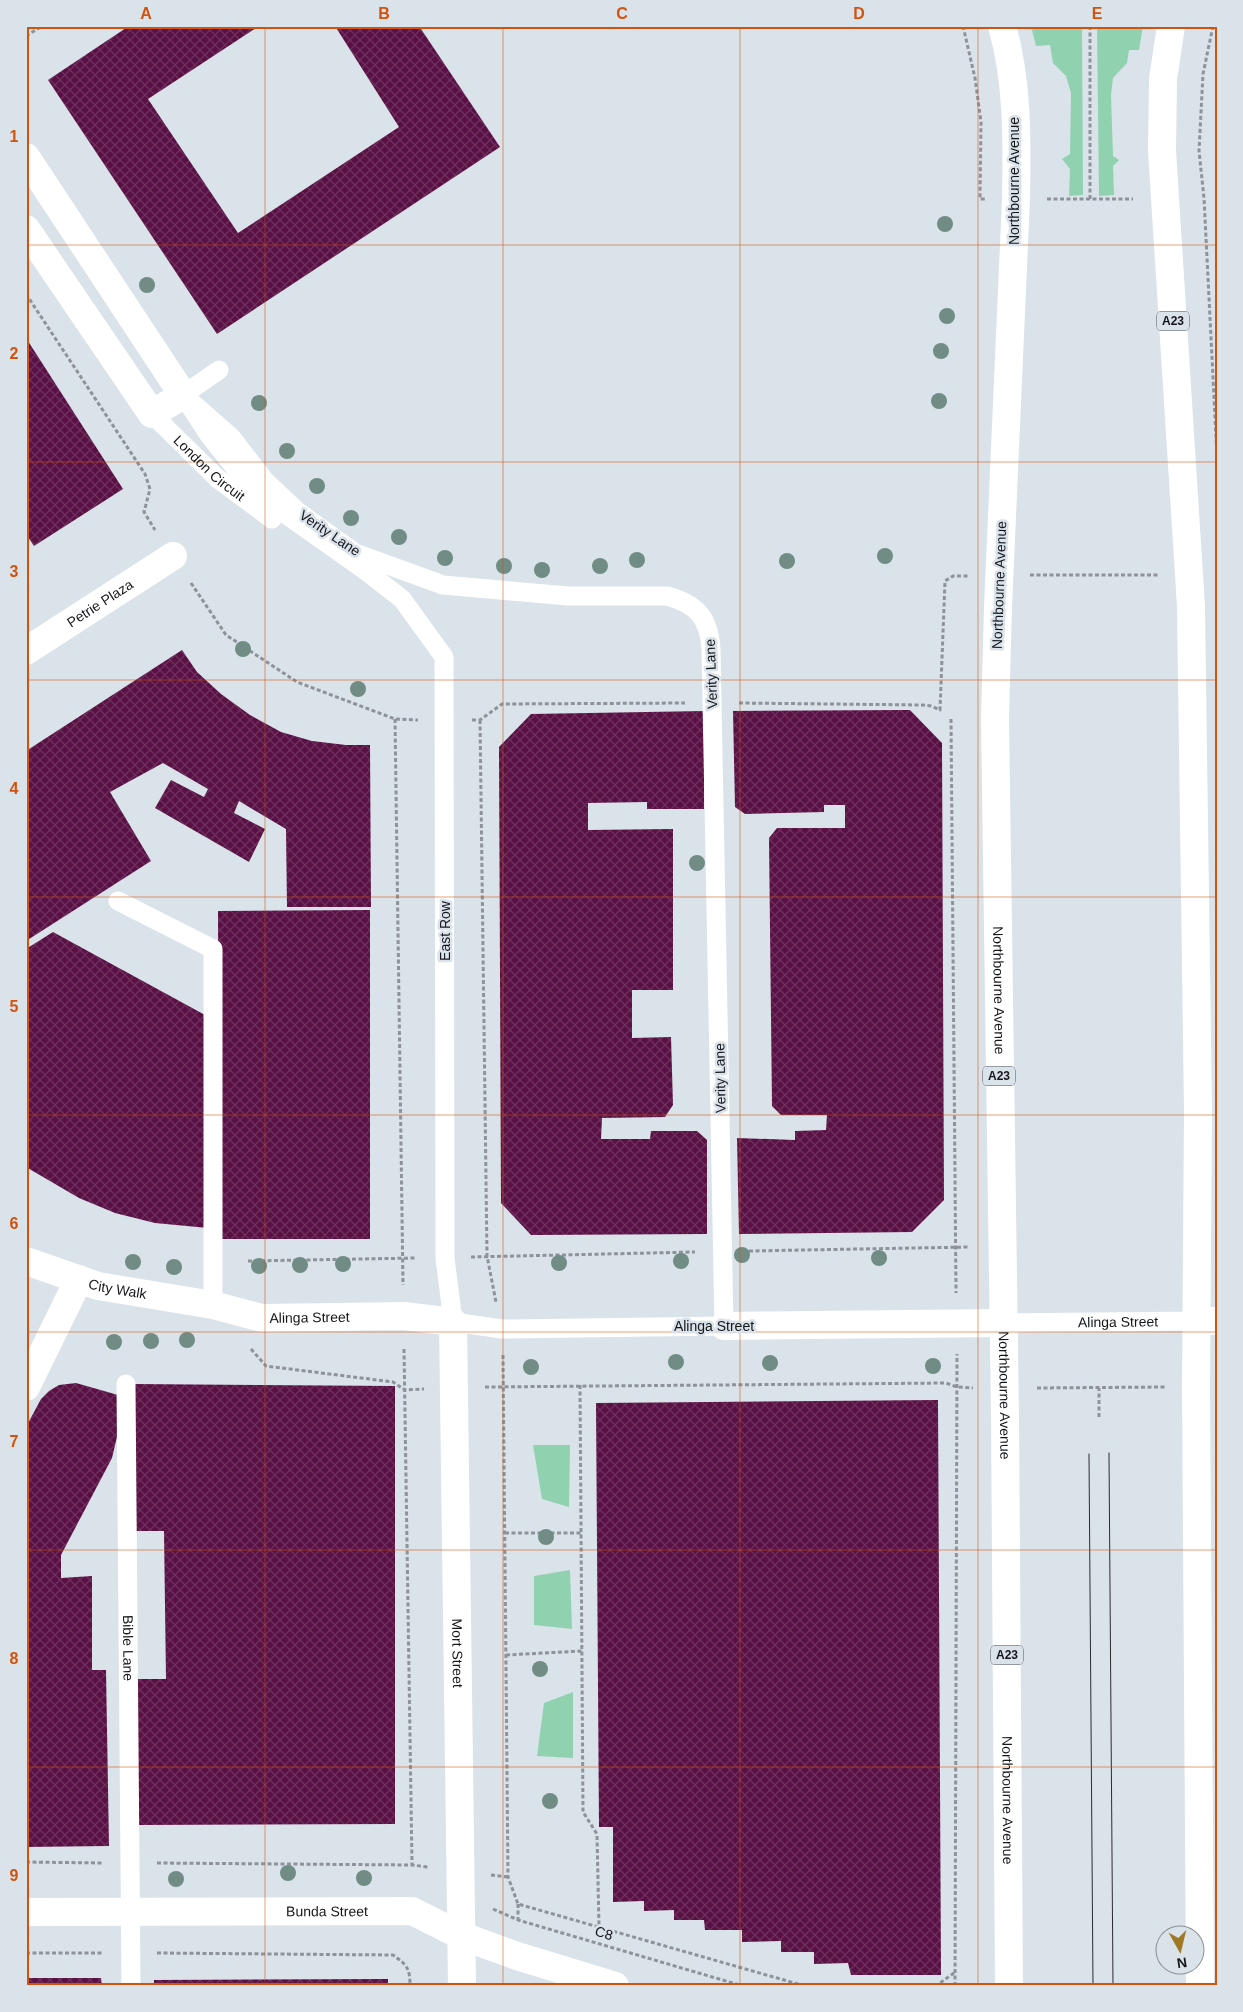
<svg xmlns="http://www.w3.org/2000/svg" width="1243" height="2012" font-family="Helvetica,sans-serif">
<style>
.grass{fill:#90d2b0}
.building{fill:url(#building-cross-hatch)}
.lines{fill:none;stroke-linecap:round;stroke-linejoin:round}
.path{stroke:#8d9399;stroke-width:3;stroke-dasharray:4 2.5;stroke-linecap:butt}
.lane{stroke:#fff;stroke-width:19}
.street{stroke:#fff;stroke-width:28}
.highway{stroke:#fff;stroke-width:28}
.tram{stroke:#2b2d31;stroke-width:1}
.tree{fill:#708c84}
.grid{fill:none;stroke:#d3520d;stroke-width:1;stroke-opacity:0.55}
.labels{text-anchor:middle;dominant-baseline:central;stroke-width:5;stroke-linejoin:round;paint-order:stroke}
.shield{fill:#dae2ea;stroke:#4f5358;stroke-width:1}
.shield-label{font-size:12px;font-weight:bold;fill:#141619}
.street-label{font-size:14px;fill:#141619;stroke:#dae2ea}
.neatline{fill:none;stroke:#d3520d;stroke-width:2}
.grid-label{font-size:16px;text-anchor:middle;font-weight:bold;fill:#d3520d}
</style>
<defs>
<pattern id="building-cross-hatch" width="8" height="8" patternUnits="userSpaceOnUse" patternTransform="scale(1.25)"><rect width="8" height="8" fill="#5a1044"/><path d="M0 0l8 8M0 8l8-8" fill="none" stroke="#6d325c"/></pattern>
</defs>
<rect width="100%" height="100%" fill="#dae2ea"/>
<path class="grass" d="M1031,26H1082L1083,195L1069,196L1070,169L1062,159L1070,154L1071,93L1066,76L1053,63L1050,45L1036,46Z
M1097,26H1143L1139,50H1129L1127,63L1113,78L1111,95L1113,156L1119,160L1113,166L1114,195L1099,196Z
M533,1445H570L569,1507L542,1499Z
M570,1570L572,1629L534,1625V1576Z
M573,1692V1758L537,1756L544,1703Z"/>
<path class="building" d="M129,26H259L148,99L238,233L399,127L335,26H419L500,147L217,334L48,80Z
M26,338L123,489L34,546L26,534Z
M182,650L197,672L221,694L250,715L281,732L312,741L346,745H370L371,907H287L286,829L239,801L234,813L265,829L249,862L155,808L171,780L204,797L208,789L163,763L110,792L151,861L26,941V751Z
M910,710L942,743L944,1200L912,1232L739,1234L737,1138L795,1140V1131L826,1130L827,1115H781L772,1106L769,838L777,828H845V805H824V812L745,814L735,807L733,711Z
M704,711V809H647V802L588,803V830L673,829V990H632V1038L671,1037L673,1105L665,1117L602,1118L601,1139H650L651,1131H697L707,1140V1234L531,1235L501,1203L499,747L531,714Z
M370,910V1239H219L218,911Z
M53,932L205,1015L208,1228L155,1223L115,1213L79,1198L26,1167V949Z
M76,1383L132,1399V1384L395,1386V1824L135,1825L134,1679H166L164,1531H133L119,1428L112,1458L61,1555V1578L92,1576V1670H106L109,1846L26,1847V1427L41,1399L49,1391L59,1385Z
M938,1400L941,1975H851L848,1963L814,1964V1952H781V1941L742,1942V1930H705L704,1920H674V1910L644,1911V1901L613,1902V1827H599L596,1403Z
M26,1978H101L102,1986H26Z
M388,1979V1986H154V1980Z"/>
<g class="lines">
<path class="path" d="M963,26L975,78L981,122L980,199H986
M1090,26V199
M1213,26L1203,74L1199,151L1204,198L1217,457
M26,36L42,26
M1047,199H1133
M26,294L145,474L150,489L144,512L155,530
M1030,575H1159
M191,583L226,635L297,682L395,719L418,720
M739,703L923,705L931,706L940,710L945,581L953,576H969
M395,719L403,1285
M951,719L956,1293
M472,720H480L502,704L685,703
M480,720L487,1256L496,1302
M749,1251L970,1247
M471,1257L695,1252
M248,1261L417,1258
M251,1349L266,1366L393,1382L405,1390L424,1389
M404,1349L412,1865
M503,1355L508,1877L518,1904L805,1986
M580,1385L583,1812L597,1834L599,1927
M485,1387L946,1383L957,1387L973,1388
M1037,1388L1165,1387
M1099,1417V1388
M505,1533H581
M506,1655L582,1651
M26,1862L103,1863
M157,1863L412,1865L428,1867
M491,1875L508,1877
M493,1909L518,1920L743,1986
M518,1921V1904
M26,1953H103
M157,1953L393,1955C407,1965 410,1968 410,1986
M837,1986L937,1985L954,1973
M955,1986L957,1354"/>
<g class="lane">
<path d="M183,395L232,438L265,481L297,511L355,553L443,585L568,596H667C697,604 709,618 711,649L724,1326L502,1329L453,1322L445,1258L444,657L402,599L366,571L274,506L251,486L236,469L209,435Z"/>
<path d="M183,395L219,370"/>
<path id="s1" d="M152,414L218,479L272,519"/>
<path d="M118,901L213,949V1305"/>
<path id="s2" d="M1003,1323L1198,1321"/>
<path id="s3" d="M126,1384L131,1986"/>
</g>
<g class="street">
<path d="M26,157L183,395L152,414L26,229"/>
<path id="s4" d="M26,651L173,556"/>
<path id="s5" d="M26,1261L98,1286L213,1305L262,1318L404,1316L453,1322L462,1986"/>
<path d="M1198,1321H1217"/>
<path d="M724,1326L1003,1323"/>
<path d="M26,1387L79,1279"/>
<path id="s6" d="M26,1912L412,1911L462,1936L517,1956L615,1986"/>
</g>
<g class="highway">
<path id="s7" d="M1002,26C1018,82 1017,141 1016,199L998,607L995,718L1005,1416L1009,1986"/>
<path d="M1171,26L1163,79L1162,151L1191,606L1198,1111L1196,1387L1200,1986"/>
</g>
<path class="tram" d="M1109,1453L1113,1986
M1089,1454L1093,1986"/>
</g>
<g class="tree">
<circle cx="945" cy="224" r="8"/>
<circle cx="147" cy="285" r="8"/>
<circle cx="947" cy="316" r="8"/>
<circle cx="941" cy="351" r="8"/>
<circle cx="939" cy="401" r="8"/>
<circle cx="259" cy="403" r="8"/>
<circle cx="287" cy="451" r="8"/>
<circle cx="317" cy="486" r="8"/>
<circle cx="351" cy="518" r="8"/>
<circle cx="399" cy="537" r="8"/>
<circle cx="885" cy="556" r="8"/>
<circle cx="445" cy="558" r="8"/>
<circle cx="637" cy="560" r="8"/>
<circle cx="787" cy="561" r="8"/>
<circle cx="504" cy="566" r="8"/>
<circle cx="600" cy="566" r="8"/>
<circle cx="542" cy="570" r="8"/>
<circle cx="243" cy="649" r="8"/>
<circle cx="358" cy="689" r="8"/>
<circle cx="697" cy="863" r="8"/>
<circle cx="742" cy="1255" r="8"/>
<circle cx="879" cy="1258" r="8"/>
<circle cx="681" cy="1261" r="8"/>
<circle cx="133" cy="1262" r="8"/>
<circle cx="559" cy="1263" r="8"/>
<circle cx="343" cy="1264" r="8"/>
<circle cx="300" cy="1265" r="8"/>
<circle cx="259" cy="1266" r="8"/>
<circle cx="174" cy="1267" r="8"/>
<circle cx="187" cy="1340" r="8"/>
<circle cx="151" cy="1341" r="8"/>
<circle cx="114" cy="1342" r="8"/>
<circle cx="676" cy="1362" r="8"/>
<circle cx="770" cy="1363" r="8"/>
<circle cx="933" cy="1366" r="8"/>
<circle cx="531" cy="1367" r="8"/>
<circle cx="546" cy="1537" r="8"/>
<circle cx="540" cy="1669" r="8"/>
<circle cx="550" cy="1801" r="8"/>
<circle cx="288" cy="1873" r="8"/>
<circle cx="364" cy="1878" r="8"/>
<circle cx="176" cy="1879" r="8"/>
</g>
<path class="grid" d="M265,26V1986M503,26V1986M740,26V1986M978,26V1986M26,245H1217M26,462H1217M26,680H1217M26,897H1217M26,1115H1217M26,1332H1217M26,1550H1217M26,1767H1217"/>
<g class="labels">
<g class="shield">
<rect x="1157" y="311.5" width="32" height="19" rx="4"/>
<rect x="983" y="1066.5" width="32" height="19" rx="4"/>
<rect x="991" y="1645.5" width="32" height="19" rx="4"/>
</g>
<g class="shield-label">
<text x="1173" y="321">A23</text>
<text x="999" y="1076">A23</text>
<text x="1007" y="1655">A23</text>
</g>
<g class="street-label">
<text transform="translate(1014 181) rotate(-90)">Northbourne Avenue</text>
<text stroke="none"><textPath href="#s1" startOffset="79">London Circuit</textPath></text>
<text transform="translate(330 533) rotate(34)">Verity Lane</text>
<text transform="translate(999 585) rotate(-88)">Northbourne Avenue</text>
<text stroke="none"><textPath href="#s4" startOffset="88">Petrie Plaza</textPath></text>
<text transform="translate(711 674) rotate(-92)">Verity Lane</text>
<text transform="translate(445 931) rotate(-90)">East Row</text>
<text stroke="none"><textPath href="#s7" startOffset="966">Northbourne Avenue</textPath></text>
<text transform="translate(720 1078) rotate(-91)">Verity Lane</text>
<text stroke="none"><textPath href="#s5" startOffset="96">City Walk</textPath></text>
<text stroke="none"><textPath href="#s5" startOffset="291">Alinga Street</textPath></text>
<text stroke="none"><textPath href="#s2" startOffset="115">Alinga Street</textPath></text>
<text x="714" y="1326">Alinga Street</text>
<text stroke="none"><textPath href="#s7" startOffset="1371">Northbourne Avenue</textPath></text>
<text stroke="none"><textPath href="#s3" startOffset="264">Bible Lane</textPath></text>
<text stroke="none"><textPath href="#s5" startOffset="766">Mort Street</textPath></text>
<text stroke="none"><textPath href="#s7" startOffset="1776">Northbourne Avenue</textPath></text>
<text stroke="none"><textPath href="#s6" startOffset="301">Bunda Street</textPath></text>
<text transform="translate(604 1933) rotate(16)">C8</text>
</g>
</g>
<rect width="1243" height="2012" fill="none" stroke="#dae2ea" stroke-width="55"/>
<g transform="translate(1180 1950) rotate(172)"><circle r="24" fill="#dae2ea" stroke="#8b9096"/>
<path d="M0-4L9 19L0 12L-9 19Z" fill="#a07927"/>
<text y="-8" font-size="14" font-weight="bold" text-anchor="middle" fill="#141619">N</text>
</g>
<rect x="28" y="28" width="1188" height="1956" class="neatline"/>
<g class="grid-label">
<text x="146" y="19">A</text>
<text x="384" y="19">B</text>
<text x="622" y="19">C</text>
<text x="859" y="19">D</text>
<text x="1097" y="19">E</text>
<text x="14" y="142">1</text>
<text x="14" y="359">2</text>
<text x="14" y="577">3</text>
<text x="14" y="794">4</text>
<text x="14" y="1012">5</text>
<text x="14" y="1229">6</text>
<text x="14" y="1447">7</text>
<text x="14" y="1664">8</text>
<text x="14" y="1881">9</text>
</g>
</svg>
